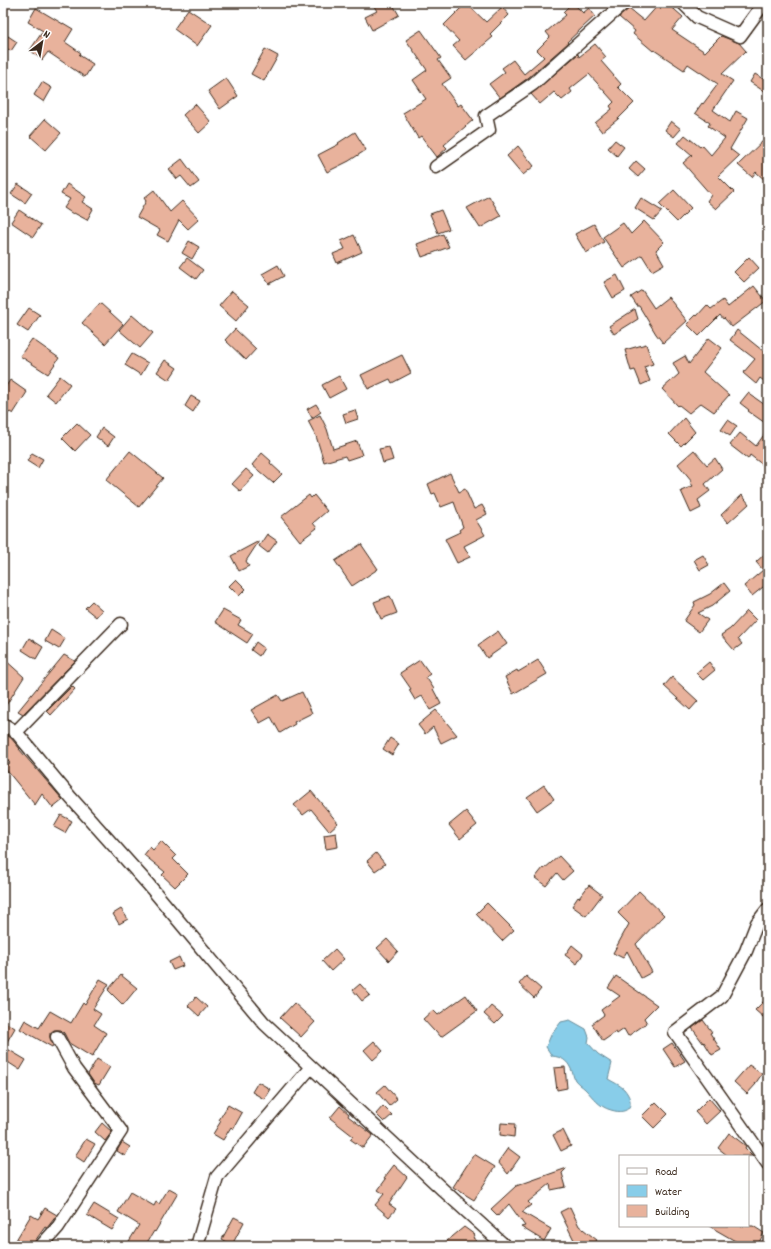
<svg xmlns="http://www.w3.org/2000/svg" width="771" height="1249" font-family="Dekko,sans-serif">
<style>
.water{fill:#88cde9;stroke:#698c98}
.building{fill:#e8b29c;stroke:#3b2a1e}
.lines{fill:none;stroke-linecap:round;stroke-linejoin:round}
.street-casing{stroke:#3b2a1e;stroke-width:15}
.street{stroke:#fff;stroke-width:12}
</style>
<rect width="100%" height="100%" fill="#fff"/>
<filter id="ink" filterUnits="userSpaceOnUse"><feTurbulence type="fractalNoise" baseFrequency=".025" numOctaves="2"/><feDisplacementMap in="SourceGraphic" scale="8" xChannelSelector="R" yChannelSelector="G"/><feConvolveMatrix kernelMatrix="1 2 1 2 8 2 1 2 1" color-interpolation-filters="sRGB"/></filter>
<g filter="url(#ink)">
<path class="water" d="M570,1020L586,1029L589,1037L588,1043L598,1054L612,1063L608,1079C613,1082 620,1085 624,1089C636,1103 630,1116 611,1110C599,1107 593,1097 585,1089C582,1086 578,1084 575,1080C573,1077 573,1072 571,1069C567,1060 561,1057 552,1056L546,1047L551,1035L561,1022Z"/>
<path class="building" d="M372,3H392L399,15L372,30L365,17L377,11Z
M466,3L486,22L502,7L509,15L490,34L493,37L466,60L453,46L459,41L444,25Z
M572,3H573L583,13L589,8L595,16L567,42L568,43L528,78L500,98L489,84L505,72L502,68L513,60L524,74L544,57L537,50L550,37L546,32L566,15L563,12Z
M660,3H667L683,17L672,30L705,52L721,36L739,43L746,51L722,74L733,81L713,110L730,122L736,111L748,118L730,149L739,156L718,176L734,192L716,209L707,201L711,195L683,163L692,155L678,143L685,135L700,147L702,145L711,155L725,138L708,126L710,123L695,113L702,103L703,104L718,84L688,64L684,70L654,50L653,51L633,34L635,31L619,17L629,9L644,21Z
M36,8L63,24V23L73,29L65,42L81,53L79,55L93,64L85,77L48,52L42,60L30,50L43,31L28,22Z
M188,9L212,25L197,46L174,29Z
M421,30L441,58L438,60L451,78L442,84L458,106L461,104L473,120L444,145L447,148L437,157L421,136L418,138L403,113L426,99L413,80L427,70L406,40Z
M8,36L17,42L11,51L3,46V43Z
M595,44L606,57L601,61L621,84L618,87L634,103L618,119L602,132L595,123L612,109L610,106L614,102L589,74L570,89L572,92L562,100L554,92L540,104L531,94L578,54L579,57Z
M265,49L278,56L264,81L251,74Z
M755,74L768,82V94L750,82Z
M226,78L238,96L220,109L208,91Z
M42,82L52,88L44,102L34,95Z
M195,104L211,122L199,133L183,115Z
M45,119L61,133L46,150L30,136Z
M671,121L681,129L674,137L665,130Z
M355,132L366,150L349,161L327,172L318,155L339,144L338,143Z
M768,136V183L756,172L752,177L738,165Z
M615,140L624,147L617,156L608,148Z
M518,146L534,166L523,175L507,156Z
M182,159L199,182L191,188L181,176L177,179L169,169Z
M636,161L645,169L638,177L629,169Z
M18,184L32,193L25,203L11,194Z
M67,184L86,197L82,202L93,209L87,220L74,213L73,214L64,208L70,199L61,194Z
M154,190L170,212L182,201L199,219L188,229L179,220L168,241L157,235L160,230L137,217L146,201L144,198Z
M674,190L691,208L677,222L659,204Z
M489,196L501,216L480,228L467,208Z
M641,198L662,211L654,220L635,208Z
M19,210L41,225L33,237L11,222Z
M441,210L449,229L438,233L430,214Z
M644,221L664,242L656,250L664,264L652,271L642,255L624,268L603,237L623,223L631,234Z
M594,224L604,242L586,253L575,234Z
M443,234L449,247L422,257L417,244Z
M354,235L362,252L337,263L333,254L345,249L341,241Z
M189,241L199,247L192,259L182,253Z
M749,257L759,268L744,282L734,272Z
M187,258L203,270L196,279L180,267Z
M278,265L284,276L269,284L262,274Z
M617,275L625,291L613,298L604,282Z
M754,286L766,301L732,327L724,318L723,319L720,315L699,336L687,324L696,315L697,316L707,305L711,309L723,300L728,307Z
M642,290L654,308L668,297L687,321L663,343L656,334L639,306H637L631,297Z
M232,291L249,305L236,321L219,306Z
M100,303L123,324L105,344L82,323Z
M29,308L40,315L28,332L17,325Z
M635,309L638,319L614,334L609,326Z
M132,315L153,333L140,348L119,330Z
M235,329L256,349L246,360L225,340Z
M737,330L768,355V384L760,378L756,384L743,373L755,359L730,340Z
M709,338L722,348L703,372L729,395L714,412L701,403L689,413L679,405L678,406L662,389L679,374L673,363L685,356L689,364Z
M32,339L59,358L48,374L20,356Z
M646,344L653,364L644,367L650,381L641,385L635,370L631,371L625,350Z
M132,354L148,363L141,375L125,365Z
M402,355L411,373L392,383L390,379L368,389L361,375Z
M165,360L177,368L169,380L157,372Z
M60,376L70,384L56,402L46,394Z
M339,376L346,389L329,398L322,385Z
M10,380L27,392L13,414L10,412L3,418V391Z
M748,393L768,407V425L748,411L749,410L740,403Z
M191,396L200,401L193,412L185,406Z
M316,404L321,412L312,418L307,409Z
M355,410L358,419L346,423L343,414Z
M320,415L327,429L333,449L357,441L362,455L347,460L345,456L324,462L316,436L308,421Z
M684,418L695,432L681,446L669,434Z
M728,420L737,426L730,436L721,430Z
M77,423L90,435L75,451L62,438Z
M102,428L114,437L108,446L96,437Z
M768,429V469L750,455L748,459L730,445L740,433L756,446Z
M389,447L393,460L383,463L379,449Z
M694,450L707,465L715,458L722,469L705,484L710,491L698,500L701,508L691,513L681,491L693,486L690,482L692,481L678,464Z
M130,451L163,478L139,507L106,480Z
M32,453L43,459L38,468L27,461Z
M262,453L271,461L270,463L282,474L273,483L252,465Z
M246,469L254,476L240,491L232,484Z
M450,473L459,492L465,489L474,509L482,505L487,514L476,520L485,535L464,546L470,557L457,563L445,539L460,532L459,530L463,527L454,502L441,507L435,493L432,494L428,484Z
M309,495L311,498L314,495L327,511L313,523L317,528L300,541L281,517Z
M742,495L749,504L728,523L721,515Z
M267,534L277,541L268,553L259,546Z
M259,541L246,561L249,566L239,571L231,556Z
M361,544L378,569L352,586L335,561Z
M768,551V583L752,596L744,586L763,570L756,562Z
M703,555L709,565L700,570L694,560Z
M236,579L246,589L239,596L229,586Z
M724,583L730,591L712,606L698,613L708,620L699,632L684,621L695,605L694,602L710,594Z
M390,596L397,613L381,619L374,602Z
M92,601L102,610L96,617L85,608Z
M223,610L241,620L238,625L253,634L247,643L215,622Z
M747,611L756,620L738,639L742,644L734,650L721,635L730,629Z
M51,630L65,639L59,649L45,641Z
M498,631L507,644L487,658L478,645Z
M29,638L43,647L36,659L22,650Z
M256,642L264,648L259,656L251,650Z
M64,655L75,661L23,714L18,711Z
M3,658L24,677L3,710Z
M420,660L430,674L426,677L434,689H433L441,704L430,710L422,696L415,700L409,690L411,689L400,673Z
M538,660L547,674L513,694L505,677L517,670L518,672Z
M709,662L715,670L703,680L696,673Z
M672,677L698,701L690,710L664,686Z
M72,686L75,689L51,715L47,711Z
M302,692L312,713L294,722L295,724L280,733L271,717L260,723L251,710L278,695L282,701Z
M436,710L457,735L441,743L433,727L425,734L418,725Z
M3,733L11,738L20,749H19L63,800L53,808L42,794L35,805L4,767L10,763L3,756Z
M390,738L399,744L392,755L383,749Z
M544,785L554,799L537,811L527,797Z
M311,791L338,823L329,831L311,809L303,815L294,805Z
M466,811L477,825L460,839L449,825Z
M61,815L72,821L65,833L54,827Z
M336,833L338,847L326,849L324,835Z
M161,841L176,856L173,859L188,874L175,887L162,875L165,872L144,855L150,847L153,850Z
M376,853L385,864L375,871L367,861Z
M559,856L573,871L563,880L557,873L546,886L535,878L543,868L544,869Z
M589,885L602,895L586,916L572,906L578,897L579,898Z
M639,891L664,915L636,944L652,972L641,978L627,951L623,958L613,953L629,924L618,913Z
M487,903L514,930L502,941L476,914Z
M121,909L128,919L119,924L113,914Z
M387,939L398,951L389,961L377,948Z
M572,945L583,954L577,964L565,955Z
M335,949L344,959L331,971L322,961Z
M179,957L183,966L173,970L169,962Z
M121,975L137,988L123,1005L108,990Z
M526,976L541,989L534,998L519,984Z
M616,976L657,1005L644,1018L647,1023L628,1036L624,1029L617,1034L616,1032L603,1041L592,1024L604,1015L601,1010L620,996L608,988Z
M100,979L109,984L93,1009L101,1014L94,1025L106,1033L92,1057L69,1043L64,1033L61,1030H54L50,1033V1037L53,1045L52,1047L20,1029L25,1020L39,1028L50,1011L71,1023L83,1003L85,1005Z
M360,984L370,995L362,1001L353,990Z
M466,995L477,1011L441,1037L435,1030L434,1031L423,1019L433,1010L438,1015Z
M196,997L207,1007L199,1016L188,1006Z
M768,997V1010L763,1017L755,1010Z
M294,1003L315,1022L301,1037L280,1018Z
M491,1006L503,1016L495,1024L484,1014Z
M703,1020L712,1032L710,1033L721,1050L712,1055L704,1042L703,1043L692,1028Z
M3,1021L15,1028L4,1047L26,1060L20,1070L3,1059Z
M374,1041L383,1051L373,1060L364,1050Z
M672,1043L685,1061L675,1067L663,1049Z
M97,1059L110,1067L99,1085L94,1083L88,1074Z
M749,1065L762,1074L755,1084H756L747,1094L734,1082Z
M565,1067L567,1088L557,1090L554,1068Z
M258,1082L270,1089L264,1099L252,1092Z
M385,1085L397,1099L389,1106L377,1092Z
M709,1098L720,1111L706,1124L695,1112Z
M656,1102L668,1114L654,1128L642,1116Z
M228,1105L242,1113L233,1129L231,1127L223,1140L213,1134L221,1121L219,1120Z
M340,1106L349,1114L348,1116L373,1135L363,1148L350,1139L353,1136L330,1118Z
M383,1106L392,1115L384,1122L376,1114Z
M102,1123L112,1132L105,1141L95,1132Z
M501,1123L515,1124L514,1137L500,1135Z
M563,1130L571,1146L561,1151L553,1135Z
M729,1133L746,1146L745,1148L753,1156H728L718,1148Z
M86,1139L95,1144L84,1162L75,1156Z
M122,1142L130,1147L125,1156L117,1151Z
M508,1148L520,1157L508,1174L498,1162Z
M474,1154L495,1167L474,1200L453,1187Z
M394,1165L407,1177L389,1204L396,1209L389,1217L375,1205L384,1194L378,1190L386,1179L384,1178Z
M567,1168L562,1173L566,1187L551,1190L550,1184L528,1202L531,1205L522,1212L551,1229L544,1241L521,1227L525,1226L509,1204L498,1216L491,1209L516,1186Z
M169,1188L178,1193L155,1232L154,1231L145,1246H126L139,1225L118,1212L130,1192L154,1206L156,1202L159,1204Z
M94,1204L119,1219L112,1230L87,1215Z
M570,1207L579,1226L597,1240L593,1246H577L560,1212Z
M45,1208L57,1215L47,1228L45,1227L35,1241L34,1246H27L16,1240L31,1215L38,1219Z
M234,1217L244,1222L232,1245L222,1239Z
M709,1226H753L764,1233L757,1246H744Z
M464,1227L475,1235L473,1238L476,1240L470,1246H441Z"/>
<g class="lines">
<g class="street-casing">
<path id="street" d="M683,3L697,17L740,36L764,3
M436,167L489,130L486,116L533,84L624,3
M3,724L16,732L71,798L148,884L264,1023L442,1189L505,1246
M16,732L121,624
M768,909L757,923L746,951L722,996L675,1032L768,1164
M41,1246L58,1227L121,1131L74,1068L57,1037
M197,1246L217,1177L311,1067"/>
</g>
<use href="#street" class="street"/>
</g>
</g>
<rect width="771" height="1249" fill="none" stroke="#fff" stroke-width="16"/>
<rect x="8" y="8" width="755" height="1233" fill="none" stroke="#3b2a1e" stroke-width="1.5" filter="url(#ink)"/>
<rect x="619" y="1155" width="130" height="72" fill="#ffffff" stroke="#b1aaa5"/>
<rect x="627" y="1168" width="20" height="6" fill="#ffffff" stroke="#b1aaa5"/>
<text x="655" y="1175" font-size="12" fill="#3b2a1e">Road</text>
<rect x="627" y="1185" width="20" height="12" fill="#88cde9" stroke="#b1aaa5"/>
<text x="655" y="1195" font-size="12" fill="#3b2a1e">Water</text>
<rect x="627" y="1205" width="20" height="12" fill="#e8b29c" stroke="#b1aaa5"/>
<text x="655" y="1215" font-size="12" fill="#3b2a1e">Building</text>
<g transform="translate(42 42) rotate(31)" stroke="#ffffff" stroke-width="3" paint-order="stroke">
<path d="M0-3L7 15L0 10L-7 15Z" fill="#3b2a1e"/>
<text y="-6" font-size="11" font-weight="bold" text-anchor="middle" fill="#3b2a1e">N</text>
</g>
</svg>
